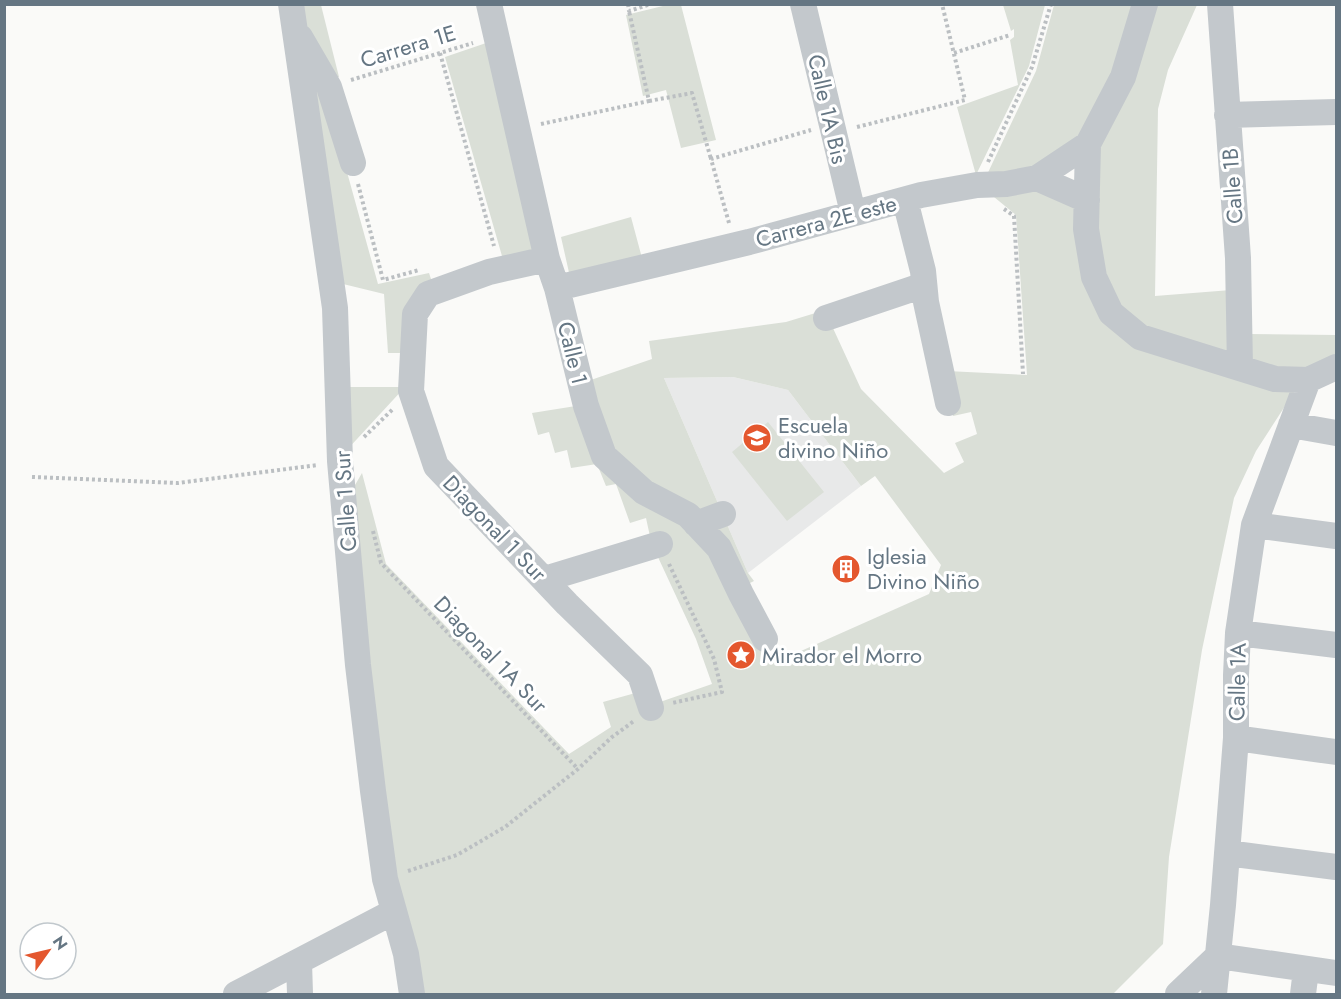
<svg xmlns="http://www.w3.org/2000/svg" width="1341" height="999" font-family="Jost,sans-serif">
<style>
.built{fill:#e8e9e9}
.green{fill:#dadfd7}
.lines{fill:none;stroke-linecap:round;stroke-linejoin:round}
.path{stroke:#bbbfc2;stroke-width:4;stroke-dasharray:3 3;stroke-linecap:butt}
.minor{stroke:#c3c8cc;stroke-width:26}
.labels{text-anchor:middle;dominant-baseline:central;stroke-width:6;stroke-linejoin:round;paint-order:stroke}
.street-label{font-size:22px;fill:#657683;stroke:#fff}
.poi-label{font-size:22px;fill:#657683;stroke:#fff;text-anchor:start}
</style>
<rect width="100%" height="100%" fill="#fafaf8"/>
<path class="built" d="M733,377L788,390L861,486L748,573L664,378Z"/>
<path class="green" d="M671,4L681,5L716,140L681,148L666,90L643,96L626,15Z
M299,5H321L339,77L330,79L302,28Z
M1003,5H1045L1029,66L976,175L957,107L1018,85L1010,40L1014,37V29L1011,31Z
M1054,5H1136L1118,72L1085,139L1035,172L984,181L1036,71Z
M1150,5H1197L1168,70L1158,109L1155,296L1231,290L1235,360L1143,333L1098,277L1092,147Z
M492,41L542,255L504,263L445,57Z
M304,57L324,89L378,284L429,273L433,285L406,353H388L384,294L339,283Z
M1036,180L1084,202C1082,239 1087,283 1108,314C1115,325 1129,334 1140,341L1298,386L1256,451L1234,498L1202,650L1169,857L1163,944L1113,994H418L412,949L398,910L361,611L351,492L362,473L386,564L569,754L611,727L603,702L639,692L660,702L712,684L696,639L657,555L559,582L544,573L651,541L646,518L630,523L616,484L606,486L597,464L571,468L567,450L555,453L549,432L538,435L532,413L582,405L602,459L657,507L685,521L716,551L774,663L929,594L941,565L875,476L861,486L788,390L733,377L664,378L748,573L754,581L744,586L722,545L690,511L646,487L608,454L590,406L585,382L652,359L649,341L786,322L822,311L832,326L861,389L944,473L964,462L955,443L977,434L971,412L953,416L947,371L1027,375L1016,215L983,188L1005,187Z
M631,217L642,258L570,277L561,237Z
M1249,334L1336,335V362L1307,376L1246,365Z
M346,387H405L345,452Z
M768,422L824,492L787,521L732,452Z"/>
<g class="lines">
<path class="path" d="M628,4L629,11L651,4
M440,53L494,246
M954,53L1010,35
M351,80L473,43
M649,101L692,93L711,159
M541,124L649,101L629,11
M857,127L965,100L942,4
M988,162L1032,67L1051,4
M358,184L383,280L419,270
M1004,209L1014,216L1023,374
M729,223L711,159L811,130
M364,437L393,409
M32,477L178,483L318,465
M373,531L381,563L578,769
M669,564L714,659L722,692L672,703
M408,871L457,855L505,827L578,769L612,737L634,721"/>
<path class="minor" d="M291,4L335,308L340,461L358,665L373,791L385,879L406,954L412,994
M489,4L547,259L557,288L586,406L604,456L644,492L688,515L719,548L741,594L765,639
M803,4L853,213
M1145,4L1123,77L1088,144L1086,229L1094,277L1111,313L1140,337L1275,379L1308,380L1336,367
M1220,4L1238,258L1240,368
M300,37L329,87L353,163
M1227,115L1336,112
M1037,178L1087,200
M905,200L923,271L926,302L948,403
M547,259L489,272L428,294L415,314L411,391L436,466L567,604L640,675L651,708
M557,288L749,242L921,195L977,185L1006,184L1037,178L1088,144
M826,318L924,285
M1291,425L1336,433
M696,524L723,514
M1254,525L1336,536
M545,579L660,544
M1238,633L1336,645
M1236,738L1336,752
M1227,853L1336,867
M299,962L300,994
M236,994L393,912
M1178,994L1218,956L1336,973
M1214,994L1223,905L1236,738V675L1238,633L1254,525L1308,380
M1303,994L1306,970"/>
</g>
<defs>
<g id="school-disc" transform="scale(1.5)"><circle r="9.5" fill="#e4572e" stroke="#fff"/><path d="M0-5L7-2L0 1L-7-2ZM-4 1L0 2.5L4 1V4Q0 6-4 4Z" fill="#fff"/></g>
<g id="building-disc" transform="scale(1.5)"><circle r="9.5" fill="#e4572e" stroke="#fff"/><path d="M-4-6H4V6H1V3H-1V6H-4ZM-2.5-4.3h1.7v1.8h-1.7ZM.8-4.3h1.7v1.8H.8ZM-2.5-1h1.7V.8h-1.7ZM.8-1h1.7V.8H.8Z" fill="#fff"/></g>
<g id="sight-disc" transform="scale(1.5)"><circle r="9.5" fill="#e4572e" stroke="#fff"/><path d="M0-6L1.8-2.2L6-1.7L2.9 1.2L3.7 5.4L0 3.3L-3.7 5.4L-2.9 1.2L-6-1.7L-1.8-2.2Z" fill="#fff"/></g>
</defs>
<g fill-rule="evenodd">
<use href="#school-disc" x="757" y="438"/>
<use href="#building-disc" x="846" y="569"/>
<use href="#sight-disc" x="741" y="655"/>
</g>
<g class="labels">
<g class="street-label">
<text transform="translate(408 46) rotate(-17)">Carrera 1E</text>
<text transform="translate(828 109) rotate(77)">Calle 1A Bis</text>
<text transform="translate(1232 186) rotate(-94)">Calle 1B</text>
<text transform="translate(826 221) rotate(-15)">Carrera 2E este</text>
<text transform="translate(573 353) rotate(76)">Calle 1</text>
<text transform="translate(345 501) rotate(-94)">Calle 1 Sur</text>
<text transform="translate(495 528) rotate(46)">Diagonal 1 Sur</text>
<text transform="translate(491 654) rotate(46)">Diagonal 1A Sur</text>
<text transform="translate(1237 682) rotate(-89)">Calle 1A</text>
</g>
<g class="poi-label">
<text x="778" y="425">Escuela<tspan x="778" dy="25">divino Niño</tspan></text>
<text x="867" y="556">Iglesia<tspan x="867" dy="25">Divino Niño</tspan></text>
<text x="762" y="655">Mirador el Morro</text>
</g>
</g>
<rect width="1341" height="999" fill="none" stroke="#657683" stroke-width="12"/>
<g transform="translate(48 951) rotate(56)"><circle r="28" fill="#ffffff" stroke="#c1c8cd" stroke-width="1.5"/>
<path d="M0-4.5L10 22L0 15L-10 22Z" fill="#e4572e"/>
<text y="-9" font-size="16" font-weight="bold" text-anchor="middle" fill="#657683">N</text>
</g>
</svg>
